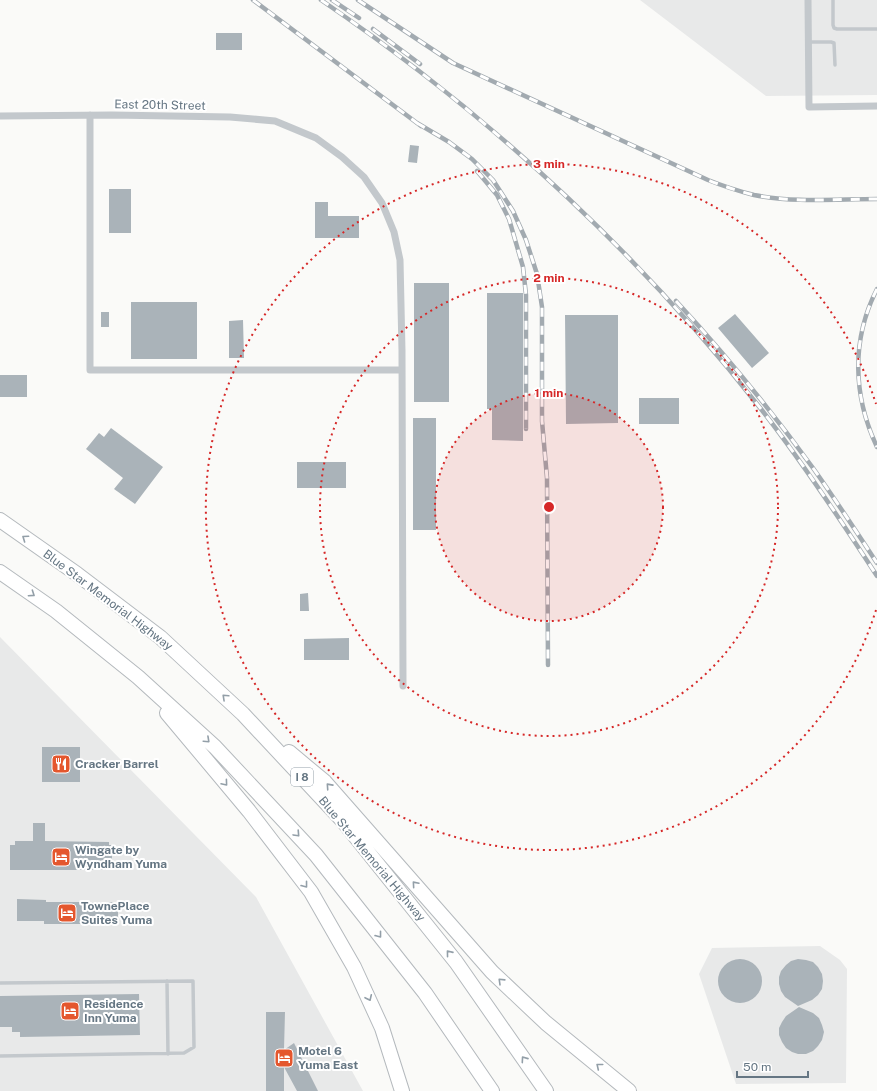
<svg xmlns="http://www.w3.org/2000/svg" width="877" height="1091" font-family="'Public Sans',sans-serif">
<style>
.built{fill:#e8e9e9}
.building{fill:#aab3b9}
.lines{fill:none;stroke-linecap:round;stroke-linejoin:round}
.highway-casing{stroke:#b4b9bd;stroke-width:16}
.lane{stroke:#c3c8cc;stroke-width:3.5}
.street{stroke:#c3c8cc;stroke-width:7}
.highway{stroke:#fff;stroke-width:14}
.rail-casing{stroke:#a2aab0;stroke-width:4.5}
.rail{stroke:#fff;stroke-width:3;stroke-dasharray:9;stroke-linecap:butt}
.oneway{stroke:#939fa8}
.ring{fill:none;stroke:#d62828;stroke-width:2;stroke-dasharray:2 4}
.labels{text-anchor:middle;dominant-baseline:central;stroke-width:4;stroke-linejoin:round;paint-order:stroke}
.shield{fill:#fff;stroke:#939fa8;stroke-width:1}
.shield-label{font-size:11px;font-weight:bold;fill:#657683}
.street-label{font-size:12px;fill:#657683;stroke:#fff}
.poi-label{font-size:12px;font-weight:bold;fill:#657683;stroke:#fff;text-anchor:start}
.centre{fill:#d62828;stroke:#fff;stroke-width:2}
.ring-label{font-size:12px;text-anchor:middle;font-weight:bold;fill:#d62828;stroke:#fff;stroke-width:4;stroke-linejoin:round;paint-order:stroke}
</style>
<rect width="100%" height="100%" fill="#fafaf8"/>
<path class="built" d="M640,0H877V95L766,96Z
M0,637L256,897L363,1091H0Z
M820,946L840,960L847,969L846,1083L736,1084L699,974L712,948Z"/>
<path class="building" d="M216,33H242V50H216Z
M410,145L419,146L417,163L408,162Z
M109,189H131V233H109Z
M315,202H328V216H359V238H315Z
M414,283H449V402H414Z
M487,293H523V441L492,440V409H487Z
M131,302H197V359H131Z
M101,312H109V327H101Z
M735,314L769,353L752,368L718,328Z
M565,315H618V423L566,424Z
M243,320L244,358H229V321Z
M0,375H27V397H0Z
M639,398H679V424H639Z
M413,418H436V530H413Z
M111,428L163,467L135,504L114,489L123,478L86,449L99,433L104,437Z
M297,462H346V488H297Z
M308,593L309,611H300V594Z
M349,638V660H304V639Z
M42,747H80V782H42Z
M33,823H45V841L109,842V845H112V870H10V845H15V841H33Z
M17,899L46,900V902H115V907H118V919H115V924H44V921H17Z
M798,959L806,960L813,962L818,967L822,974L823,981L822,989L818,995L812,1000L798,1006L785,997L781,991L779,984V977L781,971L786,965L791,961Z
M718 981a22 22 0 1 1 44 0a22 22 0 1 1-44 0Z
M139,994L140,1035L20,1037V1032H12V1027H0V996Z
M799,1007L813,1013L819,1018L822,1025L824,1032L822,1040L818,1046L813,1051L806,1054H798L792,1052L786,1048L782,1042L779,1035V1028L782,1022L786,1016Z
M266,1012H285L284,1050L294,1043L318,1091H297L284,1067V1091H266Z"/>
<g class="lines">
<g class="highway-casing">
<path id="highway" d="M0,520L77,574L160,637L243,714L343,821L456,962L546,1091
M0,572L56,611L138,677L215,747L316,855L425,993L492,1091
M167,713L249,811L311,892L354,967L382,1028L402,1091
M289,752L325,782L492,972L546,1023L629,1091"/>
</g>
<path class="lane" d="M833,0V25L834,28L837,29H877
M808,42H831L834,43L835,65
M167,981L168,1054
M0,983L193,981L194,1047L184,1053L0,1056"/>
<path class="street" d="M808,0L809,107L877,106
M90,115V370H402
M0,116L112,115L230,117L275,121L316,138L342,157L364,177L382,203L394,232L400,260L402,351L403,686"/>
<use href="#highway" class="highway"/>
<g class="rail-casing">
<path id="rail" d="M253,0L421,126
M321,0C487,113 637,251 761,409C803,463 840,519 877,576
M332,0L359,18
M358,0L453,63L708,180C723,186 738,191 754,195C795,203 836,199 877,199
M373,29L420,64
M417,123L449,142L472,159L493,180L513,211L526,240L537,274L542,307V421L547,478L548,665
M477,171L497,195L509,219L523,267L526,295V429
M877,289C851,340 853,396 877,447
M676,301C725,354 770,409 813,468C835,499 856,531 877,563"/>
</g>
<use href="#rail" class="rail"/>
</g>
<defs><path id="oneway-chevron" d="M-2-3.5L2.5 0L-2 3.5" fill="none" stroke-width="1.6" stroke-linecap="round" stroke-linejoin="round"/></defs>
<g class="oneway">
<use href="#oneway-chevron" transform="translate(25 538) rotate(-145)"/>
<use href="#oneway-chevron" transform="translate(32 594) rotate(34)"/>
<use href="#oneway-chevron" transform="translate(225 697) rotate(-137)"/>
<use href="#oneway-chevron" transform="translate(207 740) rotate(43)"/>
<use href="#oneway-chevron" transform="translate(225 783) rotate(50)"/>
<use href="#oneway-chevron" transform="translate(329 786) rotate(-132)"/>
<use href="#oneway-chevron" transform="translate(297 834) rotate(47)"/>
<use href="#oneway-chevron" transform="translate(415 884) rotate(-131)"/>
<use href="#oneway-chevron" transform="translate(305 885) rotate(52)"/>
<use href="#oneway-chevron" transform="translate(379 935) rotate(52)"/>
<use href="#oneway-chevron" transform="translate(449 953) rotate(-129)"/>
<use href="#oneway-chevron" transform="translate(501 981) rotate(-136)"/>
<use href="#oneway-chevron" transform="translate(369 998) rotate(65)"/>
<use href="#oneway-chevron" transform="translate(524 1059) rotate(-125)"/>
<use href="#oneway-chevron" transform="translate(599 1066) rotate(-141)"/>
</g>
<circle cx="549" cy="507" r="114" fill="#d62828" fill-opacity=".12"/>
<g class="ring">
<circle cx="549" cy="507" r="114"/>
<circle cx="549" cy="507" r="229"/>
<path d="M876 610A343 343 0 1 1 876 404"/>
</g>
<defs>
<g id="restaurant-square" transform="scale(1)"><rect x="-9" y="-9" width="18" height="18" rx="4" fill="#e4572e" stroke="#fff"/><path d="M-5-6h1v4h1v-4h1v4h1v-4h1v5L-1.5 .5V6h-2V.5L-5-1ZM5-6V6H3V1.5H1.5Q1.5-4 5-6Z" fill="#fff"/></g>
<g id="hotel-square" transform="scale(1)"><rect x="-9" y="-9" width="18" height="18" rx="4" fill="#e4572e" stroke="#fff"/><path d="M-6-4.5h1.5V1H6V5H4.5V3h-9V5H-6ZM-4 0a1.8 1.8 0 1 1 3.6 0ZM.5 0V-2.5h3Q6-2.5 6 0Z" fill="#fff"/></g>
</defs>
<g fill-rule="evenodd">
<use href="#restaurant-square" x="61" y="764"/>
<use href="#hotel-square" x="61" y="857"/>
<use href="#hotel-square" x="67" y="913"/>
<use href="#hotel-square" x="70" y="1011"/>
<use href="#hotel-square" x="284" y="1058"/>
</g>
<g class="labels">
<rect class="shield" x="291" y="768" width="22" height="18" rx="3"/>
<g class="shield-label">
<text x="302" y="777">I 8</text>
</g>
<g class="street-label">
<text transform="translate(160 105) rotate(1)">East 20th Street</text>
<text transform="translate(108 600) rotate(37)">Blue Star Memorial Highway</text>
<text transform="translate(372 859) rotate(50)">Blue Star Memorial Highway</text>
</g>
<g class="poi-label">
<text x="75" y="764">Cracker Barrel</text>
<text x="75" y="850">Wingate by<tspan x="75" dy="14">Wyndham Yuma</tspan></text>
<text x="81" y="906">TownePlace<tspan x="81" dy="14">Suites Yuma</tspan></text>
<text x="84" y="1004">Residence<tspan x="84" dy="14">Inn Yuma</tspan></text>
<text x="298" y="1051">Motel 6<tspan x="298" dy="14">Yuma East</tspan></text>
</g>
</g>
<circle cx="549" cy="507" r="6" class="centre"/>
<g class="ring-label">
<text x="549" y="168">3 min</text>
<text x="549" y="282">2 min</text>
<text x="549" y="397">1 min</text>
</g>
<path d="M737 1071v6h71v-6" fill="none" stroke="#657683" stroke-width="2"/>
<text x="743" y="1071" font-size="12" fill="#657683" stroke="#ffffff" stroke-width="3" paint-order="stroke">50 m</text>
</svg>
